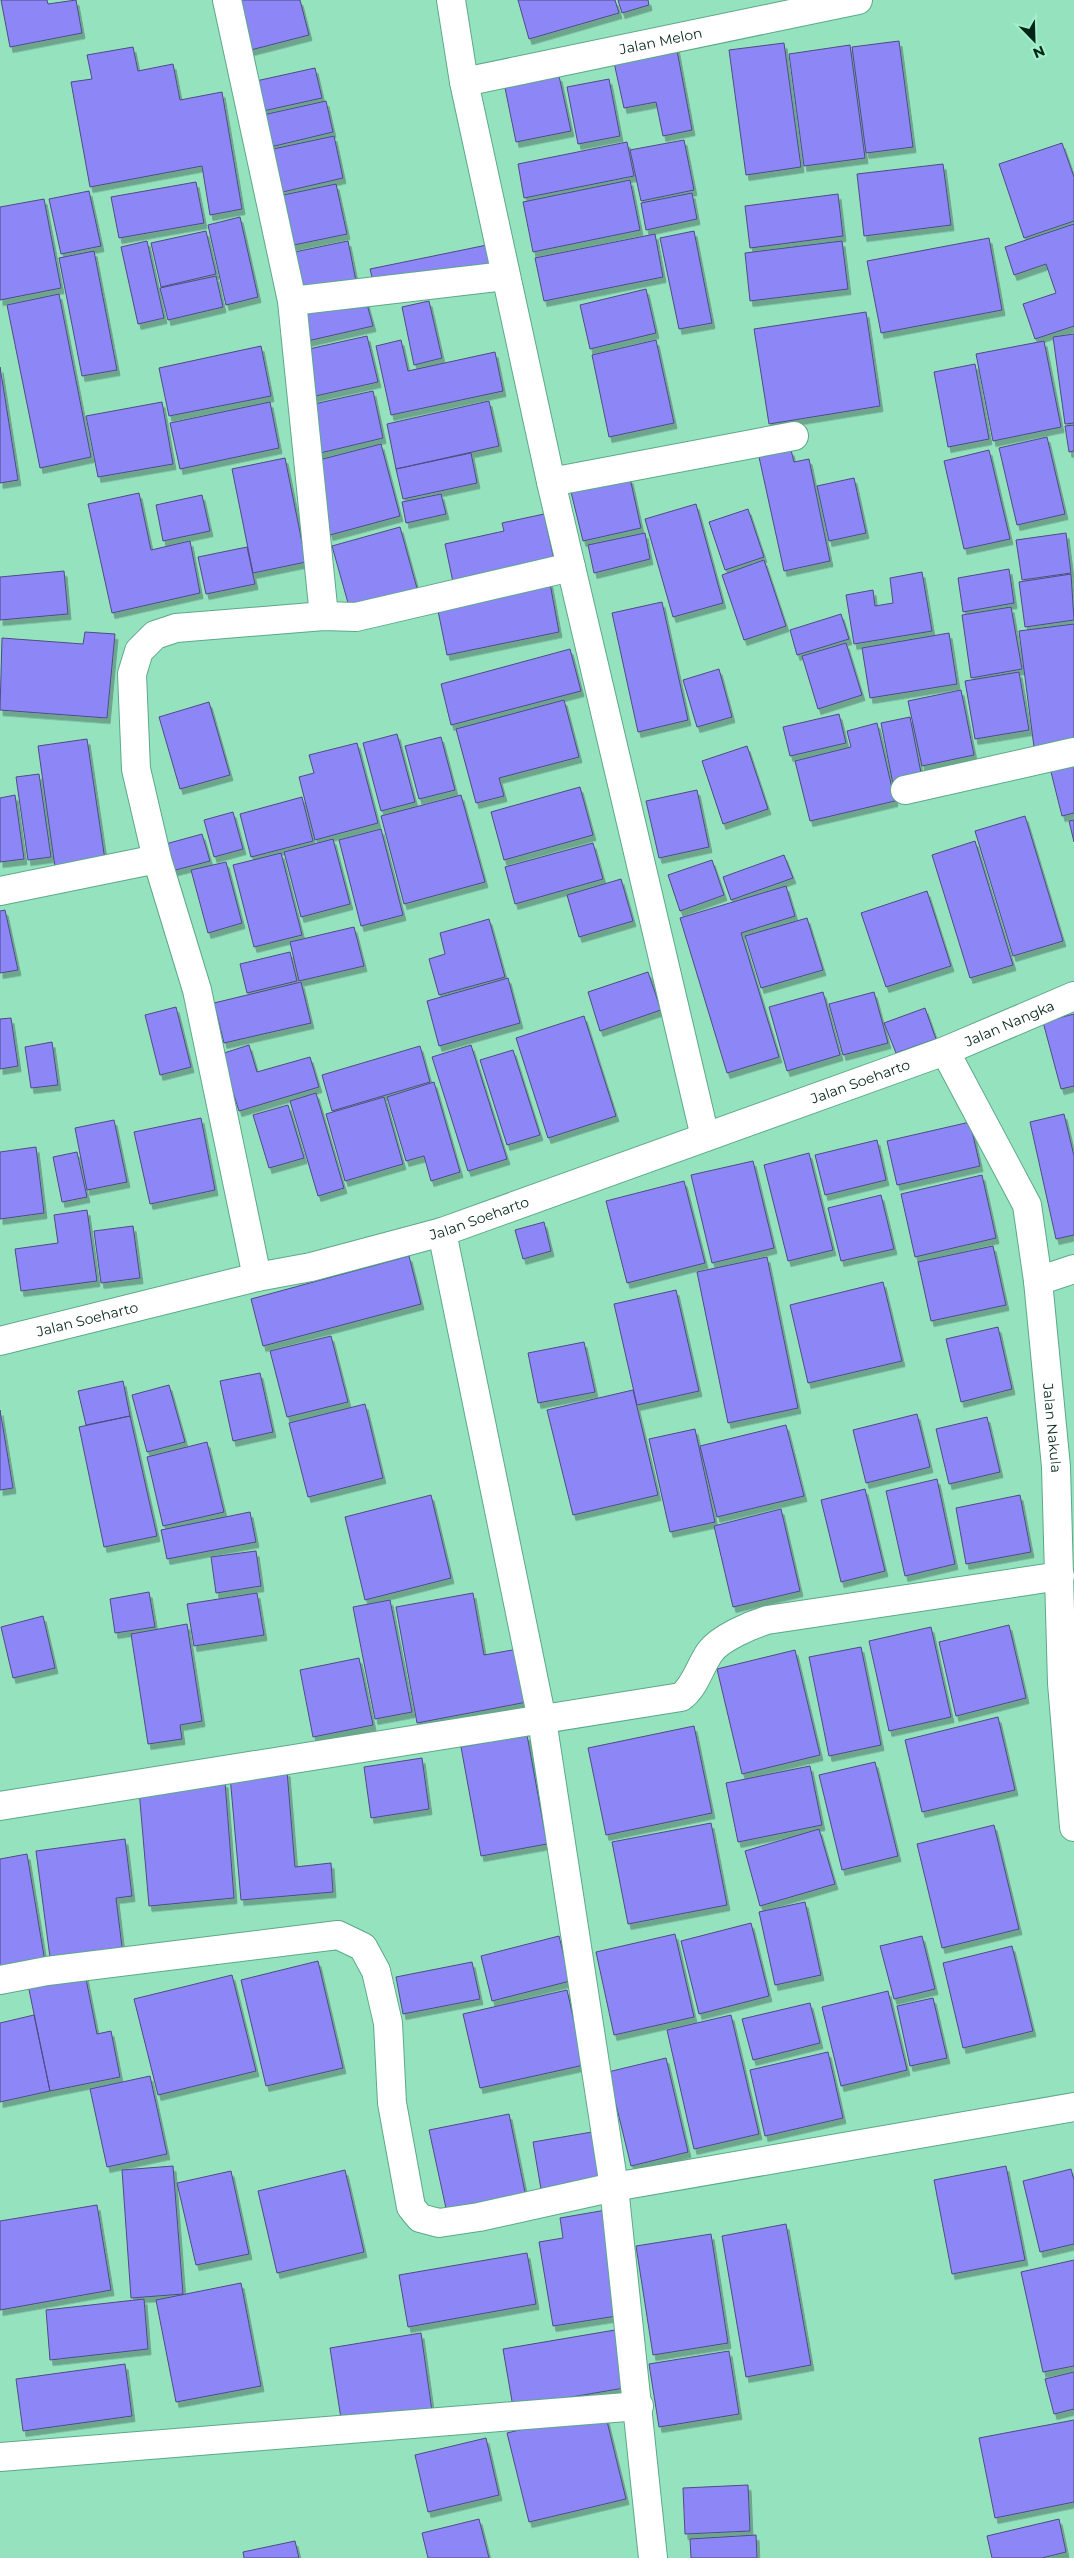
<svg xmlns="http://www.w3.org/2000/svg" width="1074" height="2558" font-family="Montserrat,sans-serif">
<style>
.building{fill:#8d86f7;stroke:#4e4b84;filter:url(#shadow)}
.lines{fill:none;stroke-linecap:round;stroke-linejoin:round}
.minor-casing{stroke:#5ca988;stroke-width:30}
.minor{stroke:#fff;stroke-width:28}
.labels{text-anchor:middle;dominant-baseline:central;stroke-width:4;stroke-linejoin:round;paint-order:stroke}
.street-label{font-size:14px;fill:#032518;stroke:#a2f0cc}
</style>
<defs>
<filter id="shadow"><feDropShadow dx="3" dy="5.5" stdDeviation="0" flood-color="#0004"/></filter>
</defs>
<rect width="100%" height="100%" fill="#95e2bf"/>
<path class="building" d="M1,0H47L48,4L76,0L82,33L10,47Z
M230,0H300L309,35L243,52Z
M518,0H615L619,13L529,39Z
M618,0H648L649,5L622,13Z
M899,41L913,147L866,153L852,47Z
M784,43L801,167L746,175L729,50Z
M676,45L692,130L663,136L656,102L624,108L613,58Z
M850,45L865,158L804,166L789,54Z
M133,47L138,71L173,64L180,100L222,92L242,209L210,215L202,166L90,187L71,82L92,79L87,55Z
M315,68L322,98L254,113L247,83Z
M559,76L571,131L516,142L505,88Z
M609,79L620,136L578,144L567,87Z
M326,101L333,132L262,149L254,117Z
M334,136L343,178L274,194L264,151Z
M684,140L694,190L641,201L630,150Z
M627,142L634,176L524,198L518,164Z
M1062,143L1074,177V221L1024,238L999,164Z
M943,164L951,225L864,236L857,174Z
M630,180L640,230L533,252L523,202Z
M196,182L204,223L119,238L111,197Z
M336,184L347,234L284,247L274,197Z
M89,191L101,246L61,254L49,199Z
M692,193L697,219L646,230L641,203Z
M838,194L843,236L750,248L745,206Z
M44,199L61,288L0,300V207Z
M240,217L258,297L226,305L208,225Z
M1074,224V326L1035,339L1023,304L1056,293L1046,264L1014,275L1005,247Z
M206,231L216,274L161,287L151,243Z
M694,231L712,323L679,329L660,238Z
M655,234L663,277L544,301L535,258Z
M989,238L1002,310L881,333L867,261Z
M147,241L164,318L138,324L121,247Z
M348,241L356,281L294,294L285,254Z
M842,241L848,289L750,301L745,253Z
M487,245L491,267L375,290L370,269Z
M94,251L117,370L82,376L59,258Z
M216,276L223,307L168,320L160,288Z
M646,289L656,333L590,349L580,305Z
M59,294L91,457L40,468L7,305Z
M365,297L373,326L303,342L296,313Z
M429,301L442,358L414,365L402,307Z
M866,312L880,406L769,424L754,329Z
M1074,334V423L1065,424L1053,337Z
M367,336L378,382L311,397L300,351Z
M401,340L408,371L495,352L503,391L391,415L376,346Z
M656,340L674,423L609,437L592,355Z
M1044,341L1061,427L993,441L976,354Z
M261,346L271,396L169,416L159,368Z
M975,364L989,439L948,447L934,372Z
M0,367L18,480L0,483Z
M373,391L383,438L316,454L305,406Z
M489,401L499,446L396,469L387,424Z
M162,402L173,464L98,477L86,416Z
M270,402L279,448L180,469L170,423Z
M1074,425V451L1069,452L1065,426Z
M1047,437L1065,514L1017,525L999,448Z
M381,444L400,516L330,535L311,462Z
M791,450L794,462L809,459L830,561L784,571L759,457Z
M989,450L1010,539L964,549L944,461Z
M471,453L477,483L403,499L396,469Z
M285,458L306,562L253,573L232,469Z
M630,478L641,528L583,541L571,492Z
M854,478L866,533L829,541L817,486Z
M139,493L151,550L190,541L200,593L112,613L88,504Z
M441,494L446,514L406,523L402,502Z
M202,495L210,531L163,541L156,505Z
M696,504L723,603L673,617L645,519Z
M748,509L764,557L725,570L709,522Z
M544,514L555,564L454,587L445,544L504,531L502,523Z
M400,527L418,592L350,610L332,546Z
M645,533L650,559L594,573L588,545Z
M1066,533L1071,573L1022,580L1016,540Z
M247,547L255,584L206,594L198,557Z
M764,560L786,626L744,640L722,575Z
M1009,569L1014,603L963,612L958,578Z
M64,571L68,614L0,620V577Z
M922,572L932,631L854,644L846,595L873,590L875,606L893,603L890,578Z
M1071,574L1074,620L1025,627L1019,582Z
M549,578L559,632L447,655L436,601Z
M662,602L688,720L638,732L612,613Z
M1011,607L1022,669L971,678L962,615Z
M841,614L849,639L797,655L790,630Z
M1074,624V742L1034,747L1019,631Z
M85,632L115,634L107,718L0,710L2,638L83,644Z
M949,633L957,684L870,698L862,648Z
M846,643L862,695L818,709L802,656Z
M570,649L581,691L451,725L441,684Z
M719,669L732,717L697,727L683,680Z
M1019,672L1029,730L975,739L965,681Z
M961,690L974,755L922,766L908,701Z
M564,700L579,757L499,778L504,796L476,803L456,729Z
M209,702L230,775L180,789L159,717Z
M839,714L846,743L790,756L783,727Z
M910,717L922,778L893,784L881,723Z
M877,723L895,801L810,821L795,761L851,747L847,731Z
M397,734L415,802L381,811L363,743Z
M441,737L455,790L419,799L405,746Z
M87,739L105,860L55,867L38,746Z
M357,743L378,823L315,840L299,777L314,773L309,755Z
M747,746L768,809L723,824L702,761Z
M1074,762V813L1062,816L1050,768Z
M39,774L51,857L28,860L16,777Z
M580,787L593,835L504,860L491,812Z
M697,790L709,847L659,858L646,801Z
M15,795L24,859L0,862V798Z
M461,795L485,882L404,904L381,816Z
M302,797L313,841L251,857L240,814Z
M233,812L243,849L214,857L204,820Z
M1025,816L1063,941L1013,956L975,831Z
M1074,820V842L1069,821Z
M381,829L403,915L361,926L339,840Z
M202,834L210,861L168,872L162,845Z
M333,839L350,904L301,917L284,852Z
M975,841L1013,965L970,978L932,855Z
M593,843L603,879L515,904L505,867Z
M281,853L302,935L254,947L233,865Z
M784,855L793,878L731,900L723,877Z
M712,860L724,895L680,911L668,875Z
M226,862L242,923L208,933L191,870Z
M621,879L633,921L579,937L567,895Z
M786,886L795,916L741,933L779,1057L727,1073L680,918Z
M927,891L951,966L886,987L861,913Z
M5,910L18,970L0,973V911Z
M807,918L823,970L761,988L745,936Z
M489,919L505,977L439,995L429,959L445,954L440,933Z
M354,927L364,966L299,981L290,942Z
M290,952L297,981L247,993L240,964Z
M648,972L661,1010L600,1031L588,992Z
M508,978L520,1023L439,1046L427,1001Z
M301,982L311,1023L224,1043L214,1003Z
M823,992L840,1055L787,1071L769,1007Z
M874,992L888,1043L843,1055L829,1004Z
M176,1007L191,1067L160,1075L145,1015Z
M925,1008L936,1039L896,1053L884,1023Z
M1074,1014V1086L1061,1089L1043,1022Z
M584,1016L616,1116L548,1138L516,1038Z
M11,1018L18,1066L0,1069V1019Z
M52,1042L58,1085L31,1088L25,1047Z
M249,1045L257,1072L310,1057L319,1087L239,1111L221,1054Z
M471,1045L507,1159L468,1171L432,1057Z
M420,1046L430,1082L332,1111L322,1075Z
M513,1050L540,1135L507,1145L480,1060Z
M434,1082L460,1172L431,1181L424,1156L406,1161L387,1097Z
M316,1093L344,1188L318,1196L290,1101Z
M384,1097L403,1164L345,1181L326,1114Z
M288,1105L304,1158L269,1168L253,1115Z
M1064,1114L1074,1156V1235L1056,1239L1030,1122Z
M201,1118L215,1190L150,1204L134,1132Z
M114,1120L127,1182L87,1190L75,1128Z
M970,1122L980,1166L897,1185L887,1141Z
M877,1140L886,1180L825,1195L815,1155Z
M36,1147L44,1213L0,1219V1152Z
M77,1152L87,1197L62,1202L53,1157Z
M809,1153L833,1250L788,1261L764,1165Z
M753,1161L774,1248L712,1263L691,1175Z
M982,1175L996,1238L915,1257L901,1194Z
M684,1181L705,1263L627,1283L606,1201Z
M881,1195L894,1249L841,1261L828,1208Z
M87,1210L97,1281L21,1291L15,1249L58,1243L54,1215Z
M544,1222L551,1251L523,1259L515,1230Z
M133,1226L140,1278L101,1283L94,1231Z
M993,1246L1006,1305L931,1321L918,1262Z
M409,1256L421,1304L263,1346L251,1299Z
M767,1257L798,1408L728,1423L697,1272Z
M883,1282L902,1361L808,1383L790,1305Z
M676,1290L699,1391L637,1405L614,1304Z
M998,1327L1012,1389L961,1402L946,1339Z
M331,1336L348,1402L287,1417L270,1351Z
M584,1342L595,1392L538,1403L528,1353Z
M260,1373L273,1432L233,1441L220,1381Z
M123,1381L130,1416L86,1425L78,1391Z
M169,1385L185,1442L147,1452L132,1395Z
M633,1390L658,1495L573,1515L547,1410Z
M365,1404L383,1478L308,1497L289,1423Z
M0,1410L13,1488L0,1490Z
M917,1414L930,1467L866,1483L853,1430Z
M130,1416L157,1536L104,1547L79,1427Z
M987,1417L1000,1472L949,1484L936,1429Z
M786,1425L804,1496L717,1517L700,1446Z
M695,1429L715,1522L670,1532L649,1439Z
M207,1442L224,1512L163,1526L147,1457Z
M937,1479L955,1564L905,1576L886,1491Z
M865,1489L885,1571L841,1582L821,1500Z
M431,1495L451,1578L365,1600L345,1517Z
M1020,1495L1031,1552L966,1564L956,1508Z
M781,1509L800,1591L733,1607L714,1526Z
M250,1512L256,1542L167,1559L161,1530Z
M256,1551L261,1586L216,1593L211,1557Z
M149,1592L155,1627L115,1633L110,1599Z
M257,1593L264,1635L194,1646L187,1604Z
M473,1593L484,1655L518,1649L527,1702L417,1723L396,1607Z
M390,1600L412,1712L375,1719L353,1607Z
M43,1616L55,1668L13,1678L1,1627Z
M187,1624L202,1721L180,1725L182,1739L148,1744L131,1634Z
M1009,1625L1026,1698L956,1716L939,1642Z
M931,1627L951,1717L889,1731L869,1641Z
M861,1647L881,1745L829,1756L809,1657Z
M795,1650L820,1755L742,1774L717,1669Z
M359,1658L373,1725L313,1737L300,1670Z
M998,1717L1015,1790L922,1812L905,1740Z
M694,1726L712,1813L606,1835L588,1748Z
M527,1735L547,1844L481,1856L461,1747Z
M422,1758L429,1809L371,1818L364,1767Z
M875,1762L898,1856L842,1870L819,1775Z
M810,1766L822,1825L738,1842L726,1783Z
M287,1771L295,1867L331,1863L333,1892L241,1900L230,1776Z
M225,1782L234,1898L149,1906L139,1790Z
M711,1823L727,1905L628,1924L612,1842Z
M994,1825L1019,1929L942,1948L917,1844Z
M819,1829L835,1884L760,1906L745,1851Z
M125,1839L132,1896L116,1898L123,1955L51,1965L36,1851Z
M27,1854L46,1968L0,1975V1859Z
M805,1902L821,1975L775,1985L759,1912Z
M751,1923L769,1996L699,2014L681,1941Z
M675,1934L694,2017L614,2035L596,1952Z
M559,1936L570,1981L492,2001L481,1956Z
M922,1936L935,1989L894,1999L880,1946Z
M1012,1946L1033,2031L963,2048L943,1963Z
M318,1961L343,2068L266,2086L241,1980Z
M472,1962L480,1999L403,2014L396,1977Z
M84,1969L97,2034L111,2031L120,2077L50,2091L27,1980Z
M232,1975L256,2071L158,2095L134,1999Z
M567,1990L584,2065L480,2088L463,2014Z
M888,1991L907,2070L841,2086L822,2007Z
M933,1998L947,2058L910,2066L897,2006Z
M810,2003L820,2043L753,2060L742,2019Z
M34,2015L50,2091L0,2102V2023Z
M731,2015L759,2134L694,2149L667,2030Z
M828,2052L843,2118L765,2136L750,2070Z
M666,2058L688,2152L631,2166L608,2072Z
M150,2076L167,2154L107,2167L90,2089Z
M509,2114L526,2197L447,2213L429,2130Z
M598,2131L607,2183L542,2195L533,2142Z
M173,2166L183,2294L131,2298L122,2170Z
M1006,2166L1025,2260L952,2274L934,2180Z
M1071,2169L1074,2180V2244L1040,2252L1023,2181Z
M345,2170L364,2252L277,2273L258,2191Z
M231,2171L249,2254L196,2265L177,2183Z
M97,2205L111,2290L0,2310V2221Z
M606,2210L623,2315L553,2326L539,2242L563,2238L560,2218Z
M786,2224L811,2365L746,2377L722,2236Z
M711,2234L728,2343L653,2355L636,2246Z
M527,2253L536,2304L408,2327L399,2275Z
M1074,2260V2366L1043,2372L1021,2272Z
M241,2283L261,2386L176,2402L156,2300Z
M144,2299L148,2349L50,2360L46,2310Z
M615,2330L624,2388L513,2407L503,2349Z
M421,2333L432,2411L342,2425L330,2348Z
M729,2351L739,2414L659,2427L649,2364Z
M125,2364L132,2416L23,2431L16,2379Z
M1074,2372V2409L1054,2414L1045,2379Z
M604,2409L626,2499L529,2522L507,2433Z
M1074,2420V2502L995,2518L979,2438Z
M486,2438L499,2495L428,2512L415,2455Z
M748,2485L750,2531L685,2534L683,2488Z
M479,2519L489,2558H428L422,2533Z
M1059,2519L1066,2552L1042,2558H992L987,2536Z
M756,2535L757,2558H691L690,2539Z
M295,2541L299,2558H244L243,2552Z"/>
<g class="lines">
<g class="minor-casing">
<g id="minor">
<path d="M227,0L292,301L324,616"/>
<path d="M451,0L464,82L551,482L705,1137"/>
<path id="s1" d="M464,82L858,0"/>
<path d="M292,301L505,276"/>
<path d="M551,482L794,436"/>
<path d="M905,790L1074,752"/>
<path d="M0,891L157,859"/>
<path id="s2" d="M945,1051L1027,1205L1038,1281L1056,1467L1062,1683L1074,1827"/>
<path d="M442,1232L542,1720L614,2187L653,2558"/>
<path d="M257,1277L197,990L157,859L136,769L132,674L139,651L155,635L176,628L324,616L356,617L571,567"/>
<path d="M1038,1281L1074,1269"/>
<path id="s3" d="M0,1341L257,1277L311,1267L442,1232L945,1051L1074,996"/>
<path d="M0,1806L681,1697C695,1687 700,1666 710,1652C720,1638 751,1625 767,1620L1060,1576"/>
<path d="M0,1980L47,1971L338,1935L363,1947L376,1971L388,2023L392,2103L411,2207L420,2218L439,2223L479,2217L614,2187L1074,2107"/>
<path d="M0,2457L639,2406"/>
</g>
</g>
<use href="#minor" class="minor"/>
</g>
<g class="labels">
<g class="street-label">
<text stroke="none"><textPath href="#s1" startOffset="201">Jalan Melon</textPath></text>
<text stroke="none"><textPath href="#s3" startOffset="1060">Jalan Nangka</textPath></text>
<text stroke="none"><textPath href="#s3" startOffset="900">Jalan Soeharto</textPath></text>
<text stroke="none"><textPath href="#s3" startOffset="495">Jalan Soeharto</textPath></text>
<text stroke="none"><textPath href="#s3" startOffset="90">Jalan Soeharto</textPath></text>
<text stroke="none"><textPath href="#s2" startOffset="399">Jalan Nakula</textPath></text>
</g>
</g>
<g transform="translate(1034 40) rotate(157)" stroke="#a2f0cc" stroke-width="4" paint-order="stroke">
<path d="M0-4L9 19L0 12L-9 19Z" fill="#032518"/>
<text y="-8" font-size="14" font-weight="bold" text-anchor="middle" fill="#032518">N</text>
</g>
</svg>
